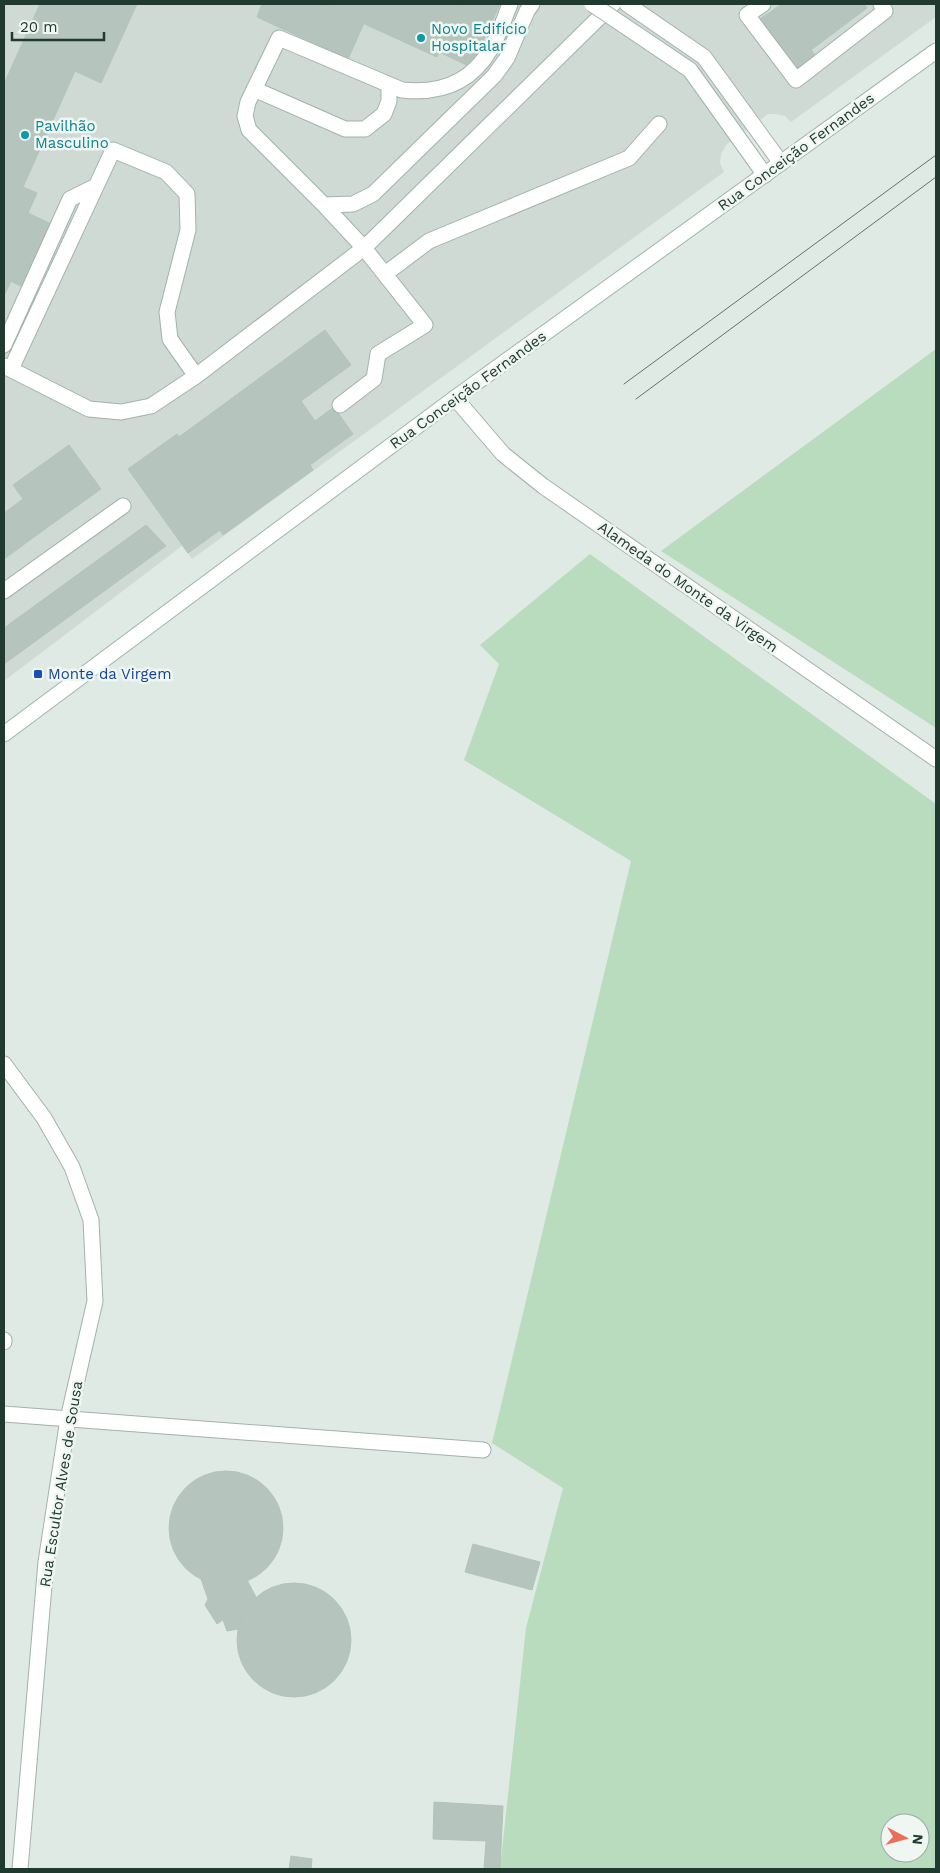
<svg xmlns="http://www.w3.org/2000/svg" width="940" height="1873" font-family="'Work Sans',sans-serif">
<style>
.built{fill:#cedad3}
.green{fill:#b9dbbe;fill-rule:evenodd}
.building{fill:#b5c5bd;stroke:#b3c4ba}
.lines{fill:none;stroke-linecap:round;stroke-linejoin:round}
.lane-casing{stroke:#a3b2aa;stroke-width:17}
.street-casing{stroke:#a3b2aa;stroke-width:17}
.secondary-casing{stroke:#9fb6ab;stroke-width:17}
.lane{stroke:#fff;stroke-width:15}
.street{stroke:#fff;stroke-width:15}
.secondary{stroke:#fff;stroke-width:15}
.tram{stroke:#5c766b;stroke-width:1}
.lane-bridge-casing{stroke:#a3b2aa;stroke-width:17;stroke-linecap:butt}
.lane-bridge{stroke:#fff;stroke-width:15}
.culture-dot{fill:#0f9aa8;stroke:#f0f7f3;stroke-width:2}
.transit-dot{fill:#1a4fb4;stroke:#f0f7f3;stroke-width:2}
.labels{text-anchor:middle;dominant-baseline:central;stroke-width:5;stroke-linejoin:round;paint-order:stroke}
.culture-label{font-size:15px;fill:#0d838f;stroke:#f0f7f3;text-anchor:start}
.street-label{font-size:15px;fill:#213a30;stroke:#f0f7f3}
.transit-label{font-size:15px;fill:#164399;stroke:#f0f7f3;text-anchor:start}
</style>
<rect width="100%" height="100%" fill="#e0eae4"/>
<path class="built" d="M4,4H936V17L791,122L785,116L776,114H768L726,145L721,154L720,163L724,172L192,559L182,546L4,681Z"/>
<path class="green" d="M936,349V728L661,551Z
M590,554L936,804V1869H500L526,1628L563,1488L492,1443L631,861L464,760L499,664L480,645ZM890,1823H920V1853H890Z"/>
<path class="building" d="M40,4H137L101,83L75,71L23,187L37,193L28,213L51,224L22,287L11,281L4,296V84Z
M262,4H321L364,23L348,59L257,17Z
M321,4H461L437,57Z
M461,4H500L471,67L439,52Z
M782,4H864L867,8L811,50L816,56L797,70L760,19Z
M325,330L351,365L301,401L315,421L334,407L353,434L310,465L313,470L223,535L220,530L188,553L128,469L177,434L179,437Z
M69,445L101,489L45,529L13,485Z
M23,499L45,529L4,559V513Z
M146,525L166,546L4,664V628Z
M169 1528a57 57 0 1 1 114 0a57 57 0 1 1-114 0Z
M473,1544L540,1562L532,1590L465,1572Z
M201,1579L219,1585L237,1584L247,1580L256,1597L245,1612L238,1629L227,1631L223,1620L217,1624L205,1605L208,1599Z
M237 1640a57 57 0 1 1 114 0a57 57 0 1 1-114 0Z
M434,1802L503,1806L500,1869H484L486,1841L433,1839Z
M291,1856L312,1859L311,1869H289Z"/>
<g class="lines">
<g class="lane-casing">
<path id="lane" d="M627,4L704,57L781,163
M763,4L747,15L796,80L885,11L881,4
M650,43L690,70L765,175
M254,89L345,129H365L384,114L389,101V85
M324,205L353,204L373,194L494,76L507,58L527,11L532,4
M385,274L429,241L629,158L659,124
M4,345L70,199L96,186
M4,366L89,409L121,412L151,406L196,376L364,248L613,4
M11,369L113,150L166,172L187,194L188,230L167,312L170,339L196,376
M340,405L374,379L378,354L425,325L364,248L324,205L249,130L245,116L248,102L279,38L402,90C439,94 470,84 490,50C499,36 504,19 510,4
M4,591L123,506
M4,1340V1342
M4,1414L483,1450"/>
</g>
<g class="street-casing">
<path id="street" d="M455,398L503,454L543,486L936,759
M4,1064L44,1118L72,1167L91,1220L95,1301L68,1419L46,1562L20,1869"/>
</g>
<g class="secondary-casing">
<path id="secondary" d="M4,734L455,398L936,51"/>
</g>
<use href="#lane" class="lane"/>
<use href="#street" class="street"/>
<use href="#secondary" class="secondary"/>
<path class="tram" d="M624,384L936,155
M636,399L936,177"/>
<g class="lane-bridge-casing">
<path id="lane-bridge" d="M592,4L650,43"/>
</g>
<use href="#lane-bridge" class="lane-bridge"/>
</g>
<g class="culture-dot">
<circle cx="421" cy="38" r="5"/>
<circle cx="25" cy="135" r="5"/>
</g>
<rect class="transit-dot" x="33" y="669" width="10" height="10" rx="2.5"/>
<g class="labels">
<g class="culture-label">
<text x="431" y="29">Novo Edifício<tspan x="431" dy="17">Hospitalar</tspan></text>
<text x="35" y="126">Pavilhão<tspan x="35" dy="17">Masculino</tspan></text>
</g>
<g class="street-label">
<text transform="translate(796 152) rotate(-36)">Rua Conceição Fernandes</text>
<text transform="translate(468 390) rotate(-36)">Rua Conceição Fernandes</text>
<text transform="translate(688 587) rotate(35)">Alameda do Monte da Virgem</text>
<text transform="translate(61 1484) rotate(-81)">Rua Escultor Alves de Sousa</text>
</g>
<g class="transit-label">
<text x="48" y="674">Monte da Virgem</text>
</g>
</g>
<rect width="940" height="1873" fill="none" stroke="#213a30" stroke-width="10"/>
<g transform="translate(905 1838) rotate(96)"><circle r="24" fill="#f0f7f3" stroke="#9daba5"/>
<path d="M0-4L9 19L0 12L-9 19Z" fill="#ed6d5b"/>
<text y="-8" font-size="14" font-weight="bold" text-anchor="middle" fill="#213a30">N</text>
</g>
<path d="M12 32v8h92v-8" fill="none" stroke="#213a30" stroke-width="2.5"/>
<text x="20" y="32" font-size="15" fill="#213a30" stroke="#f0f7f3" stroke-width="4" paint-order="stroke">20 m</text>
</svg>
